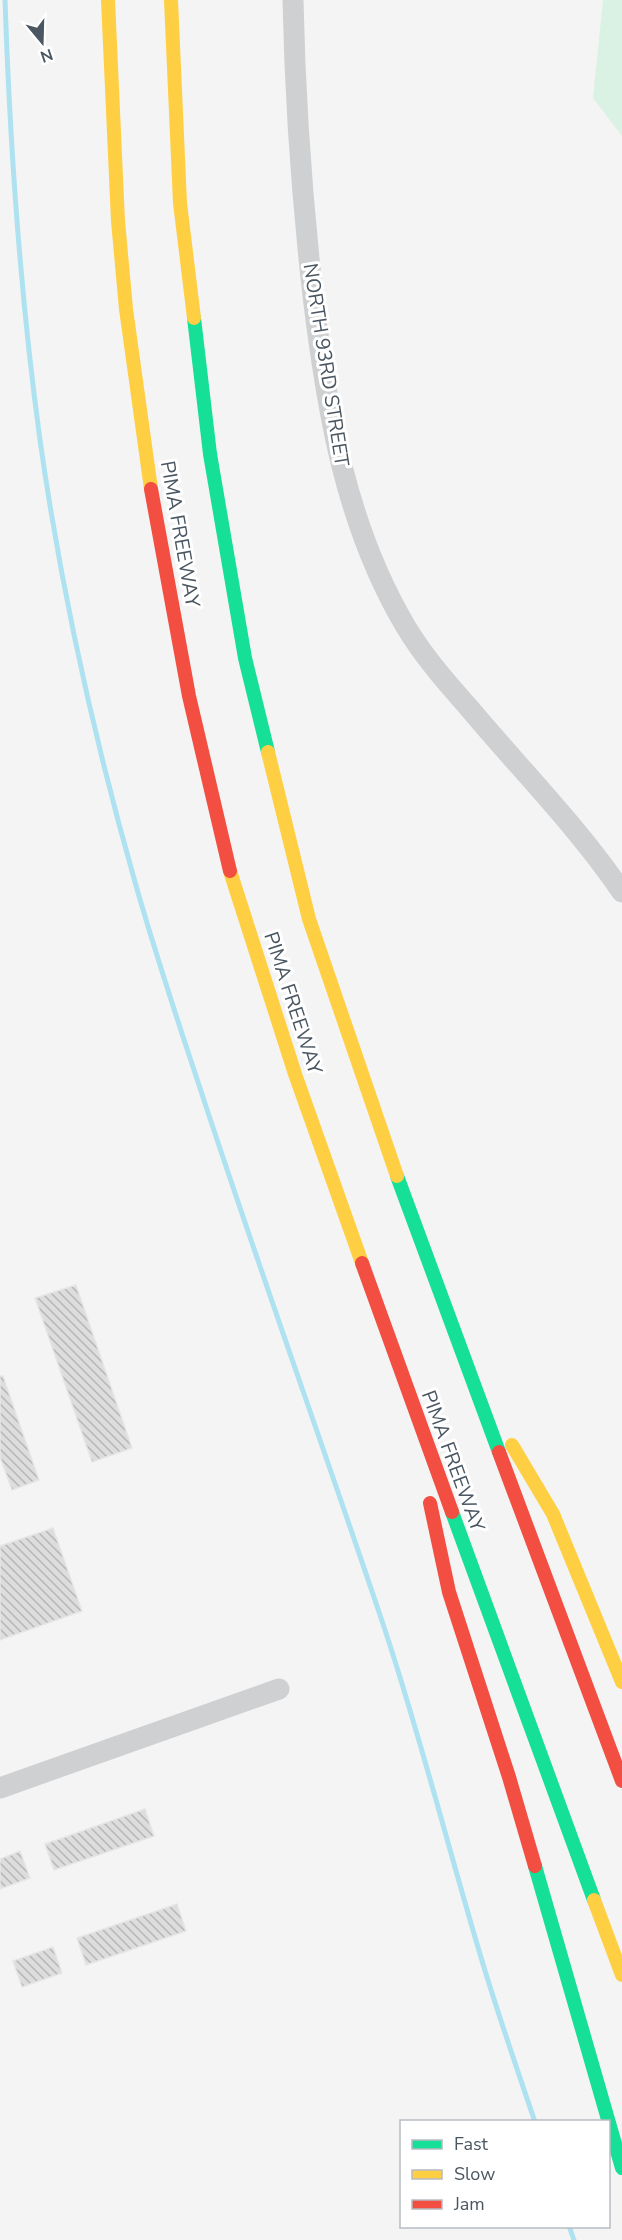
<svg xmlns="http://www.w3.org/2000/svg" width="622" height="2240" font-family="'Nunito Sans',sans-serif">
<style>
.garden{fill:#d9f2e3}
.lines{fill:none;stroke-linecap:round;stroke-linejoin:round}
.stream{stroke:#aee2f0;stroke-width:5}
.building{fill:url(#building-back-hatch);stroke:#e5e6e7;stroke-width:1.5}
.street{stroke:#ced0d2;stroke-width:21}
.fast{stroke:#16e098;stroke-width:14}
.slow{stroke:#ffcf43;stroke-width:14}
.jam{stroke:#f24e42;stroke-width:14}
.labels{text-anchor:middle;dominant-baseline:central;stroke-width:6;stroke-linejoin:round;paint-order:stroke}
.street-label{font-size:20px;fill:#4a5661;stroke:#fff}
</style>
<defs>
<pattern id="building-back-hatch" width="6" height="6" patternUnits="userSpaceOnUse" patternTransform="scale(1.5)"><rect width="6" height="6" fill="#ddddde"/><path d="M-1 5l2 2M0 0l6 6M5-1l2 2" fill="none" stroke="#b5b6b7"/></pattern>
</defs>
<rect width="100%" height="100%" fill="#f4f4f4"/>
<path class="garden" d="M603,0H622V136L593,98Z"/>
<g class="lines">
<path class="stream" d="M5,0C10,147 20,294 40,440C61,589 94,738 135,882C154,949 176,1016 198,1082C256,1260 320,1437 380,1615C419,1730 448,1848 483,1964C499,2017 517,2069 535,2122
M569,2226L574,2240"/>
</g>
<path class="building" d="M76,1285L132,1448L92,1462L35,1298Z
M0,1376H3L39,1480L12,1490L0,1457Z
M53,1528L82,1611L0,1640V1546Z
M145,1809L154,1836L54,1870L45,1844Z
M20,1851L30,1878L0,1889V1859Z
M177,1904L186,1931L86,1965L77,1938Z
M53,1947L62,1973L22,1987L13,1961Z"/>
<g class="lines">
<path class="street" d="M293,0C295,99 302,198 313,296C327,412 346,526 406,627C424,657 447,683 470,709C521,770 577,826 622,892
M0,1788L279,1689"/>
<path class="fast" d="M194,318L210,454L245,658L268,752
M397,1176L499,1452
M452,1512L594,1900
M535,1866L622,2168"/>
<path class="slow" d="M108,0L118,221L126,309L151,489
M171,0L180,203L194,318
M268,752L309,919L397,1176
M230,871L295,1074L362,1263
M512,1445L553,1514L622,1682
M594,1900L622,1975"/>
<path class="jam" d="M151,489L189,696L230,871
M362,1263L452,1512
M499,1452L622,1781
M430,1503L449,1592L509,1777L535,1866"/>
</g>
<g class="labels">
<g class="street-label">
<text transform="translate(326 365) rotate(81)">NORTH 93RD STREET</text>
<text transform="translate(180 534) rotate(80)">PIMA FREEWAY</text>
<text transform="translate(293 1003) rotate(72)">PIMA FREEWAY</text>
<text transform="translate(453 1461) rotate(70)">PIMA FREEWAY</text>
</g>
</g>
<rect x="400" y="2120" width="210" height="108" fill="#ffffff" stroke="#b7bbc0" stroke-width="1.5"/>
<rect x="412" y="2140" width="30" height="9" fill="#16e098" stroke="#b7bbc0" stroke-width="1.5"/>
<text x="454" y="2150" font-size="18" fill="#4a5661">Fast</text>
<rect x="412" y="2170" width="30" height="9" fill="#ffcf43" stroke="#b7bbc0" stroke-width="1.5"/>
<text x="454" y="2180" font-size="18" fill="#4a5661">Slow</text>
<rect x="412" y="2200" width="30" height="9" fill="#f24e42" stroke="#b7bbc0" stroke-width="1.5"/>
<text x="454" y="2210" font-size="18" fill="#4a5661">Jam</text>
<g transform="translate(42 42) rotate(161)" stroke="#ffffff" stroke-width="4.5" paint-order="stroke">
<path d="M0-4.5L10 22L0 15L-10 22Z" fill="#4a5661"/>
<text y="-9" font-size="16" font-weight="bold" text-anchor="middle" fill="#4a5661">N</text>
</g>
</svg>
